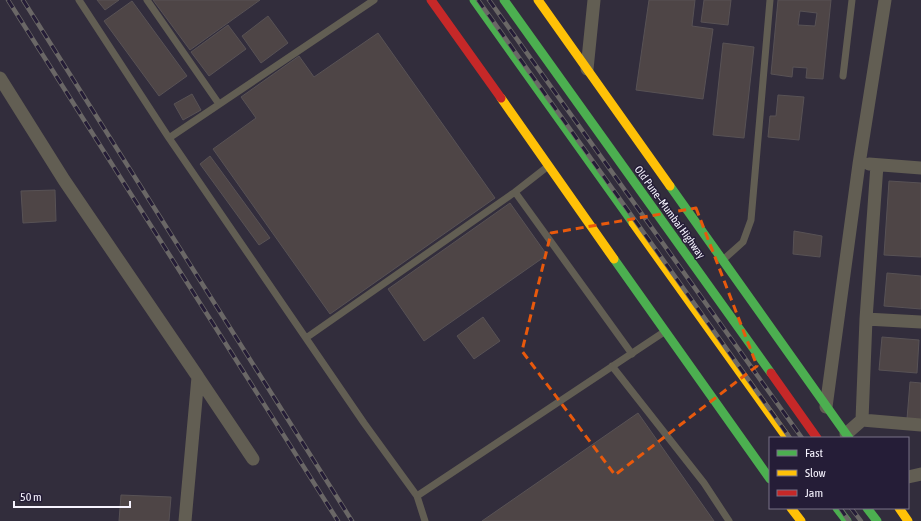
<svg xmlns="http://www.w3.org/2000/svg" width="921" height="521" font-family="'Asap Condensed',sans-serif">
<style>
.building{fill:#4e4546;stroke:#585255;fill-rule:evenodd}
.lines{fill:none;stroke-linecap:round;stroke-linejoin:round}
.lane{stroke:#625e53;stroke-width:7}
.street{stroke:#625e53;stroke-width:13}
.fast{stroke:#4caf50;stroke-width:9}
.slow{stroke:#ffc107;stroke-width:9}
.jam{stroke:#c62828;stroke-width:9}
.rail-casing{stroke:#6a6766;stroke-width:4.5}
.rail{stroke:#251d37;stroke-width:3;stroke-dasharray:9;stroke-linecap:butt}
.marked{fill:none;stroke:#e8590c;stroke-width:3;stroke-dasharray:8 5;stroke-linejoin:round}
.labels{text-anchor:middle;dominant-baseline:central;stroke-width:3;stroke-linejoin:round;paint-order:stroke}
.street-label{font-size:11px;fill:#f6f3fe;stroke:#251d37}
</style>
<rect width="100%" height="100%" fill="#322d3c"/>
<path class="building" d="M97,0H119L105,10Z
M153,0H260L190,50Z
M649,0H695L692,26L713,29L703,99L636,90Z
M704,0H731L728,25L701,22Z
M778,0H831L823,79L806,78L807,68L793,67L792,77L771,74ZM800,11L817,13L815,26L798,25Z
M132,1L187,76L159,96L104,21Z
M268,16L288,43L261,63L242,36Z
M228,25L246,49L209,76L191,52Z
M378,33L495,198L330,314L213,149L256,118L241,97L299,56L314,77Z
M723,43L754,47L744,138L713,135Z
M192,94L201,110L183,120L174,104Z
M778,95L804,97L799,140L768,137L770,116H776Z
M210,156L270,238L259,245L200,164Z
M889,181L921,183V257L884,255Z
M55,190L56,221L23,223L21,191Z
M510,203L547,255L424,341L388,289Z
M794,231L822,236L820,257L793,254Z
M887,273L921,276V309L884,306Z
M483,317L500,341L474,359L457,336Z
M882,337L919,340L917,373L879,370Z
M910,382L921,383V420L907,419Z
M638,413L714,521H482Z
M121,495L171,497L169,521H119Z"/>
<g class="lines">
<path class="lane" d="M79,0L169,138L364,423L417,496L425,521
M147,0L219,104
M843,76L852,0
M169,138L374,0
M515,192L632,354
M724,259L743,242L751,220L770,0
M306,338L515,192L547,167
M612,366L704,483L729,521
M417,496L664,332"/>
<path class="street" d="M587,69L594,0
M0,78L64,180L198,377L185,521
M869,164L921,168
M866,319L921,322
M198,377L253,459
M826,407L859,164L885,0
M862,420L866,319L877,165
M846,434L862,420L921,425
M908,477L921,474"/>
<path class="fast" d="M474,0L633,223
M504,0L771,373
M670,186L849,438
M614,259L770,479
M837,508L847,521
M867,508L877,521"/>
<path class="slow" d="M538,0L670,186
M501,98L614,259
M633,223L787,438
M791,508L801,521
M899,508L908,521"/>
<path class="jam" d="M431,0L501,98
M771,373L817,438"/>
<g class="rail-casing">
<path id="rail" d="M8,0L338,521
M23,0L352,521
M478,0L790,438
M489,0L802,438
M840,508L849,521
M851,508L861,521"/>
</g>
<use href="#rail" class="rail"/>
</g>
<path class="marked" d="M696,208L757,366L615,475L522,351L551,233Z"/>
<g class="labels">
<g class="street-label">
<text transform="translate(670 212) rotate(54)">Old Pune–Mumbai Highway</text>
</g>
</g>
<rect x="769" y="437" width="140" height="72" fill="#251d37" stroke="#797387"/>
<rect x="777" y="450" width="20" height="6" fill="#4caf50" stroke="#797387"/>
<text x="805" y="457" font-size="12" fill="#f6f3fe">Fast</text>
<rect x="777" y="470" width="20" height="6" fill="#ffc107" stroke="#797387"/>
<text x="805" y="477" font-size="12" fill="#f6f3fe">Slow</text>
<rect x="777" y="490" width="20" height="6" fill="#c62828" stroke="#797387"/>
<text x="805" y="497" font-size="12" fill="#f6f3fe">Jam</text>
<path d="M14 501v6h116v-6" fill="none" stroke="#f6f3fe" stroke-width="2"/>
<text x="20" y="501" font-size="12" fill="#f6f3fe" stroke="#251d37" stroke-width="3" paint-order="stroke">50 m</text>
</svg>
